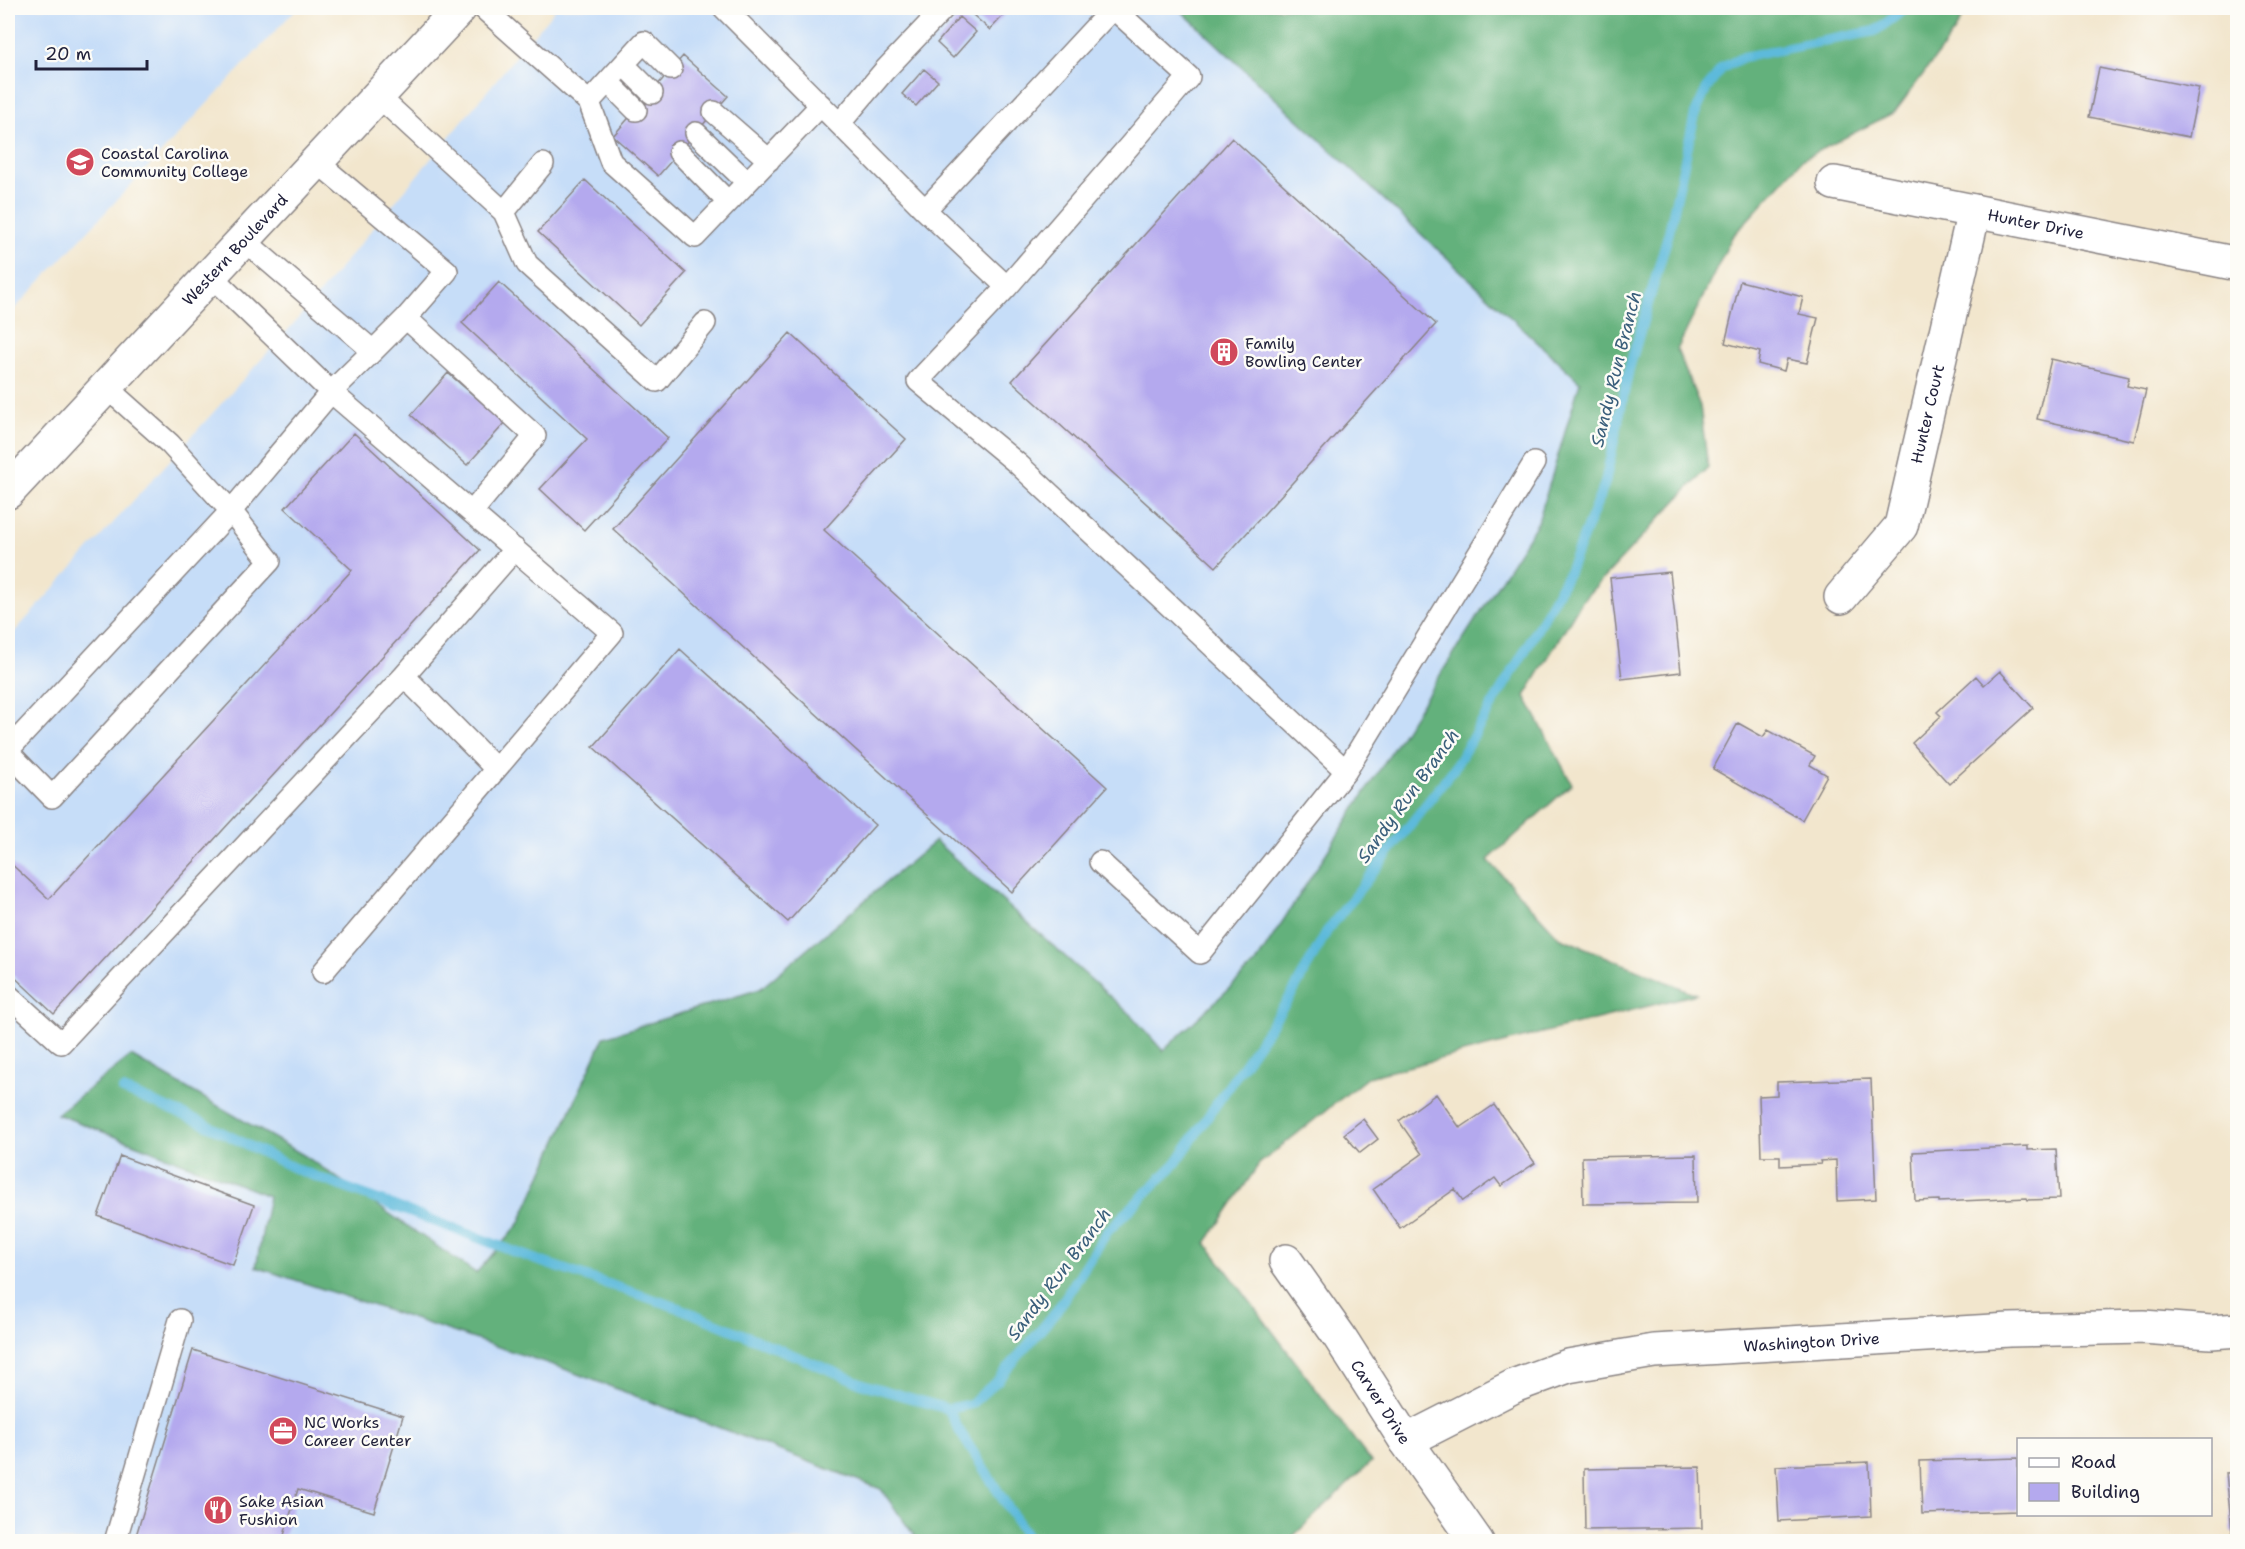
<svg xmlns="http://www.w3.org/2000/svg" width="2245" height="1549" font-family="'Shantell Sans',sans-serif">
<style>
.built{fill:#c6ddf8}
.forest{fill:#63b17b;stroke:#426a5b;stroke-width:1.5}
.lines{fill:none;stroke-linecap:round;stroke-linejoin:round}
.stream{stroke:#5dbadb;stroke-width:10}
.building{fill:#b4a9ee}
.service-casing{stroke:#8a8484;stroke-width:24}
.minor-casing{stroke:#8a8484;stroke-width:36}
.primary-casing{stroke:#8a8484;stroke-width:36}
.service{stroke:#fff;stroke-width:21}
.minor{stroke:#fff;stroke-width:33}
.primary{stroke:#fff;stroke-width:33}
.labels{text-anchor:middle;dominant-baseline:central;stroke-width:5;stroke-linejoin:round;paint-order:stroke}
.poi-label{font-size:16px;fill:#22223b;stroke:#fdfcf7;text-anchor:start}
.street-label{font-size:16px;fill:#22223b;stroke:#fdfcf7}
.water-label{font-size:18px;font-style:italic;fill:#3a5f7b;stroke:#fdfcf7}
</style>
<rect width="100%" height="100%" fill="#fdfcf7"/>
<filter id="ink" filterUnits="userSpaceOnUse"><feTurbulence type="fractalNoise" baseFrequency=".0167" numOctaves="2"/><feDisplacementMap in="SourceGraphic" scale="12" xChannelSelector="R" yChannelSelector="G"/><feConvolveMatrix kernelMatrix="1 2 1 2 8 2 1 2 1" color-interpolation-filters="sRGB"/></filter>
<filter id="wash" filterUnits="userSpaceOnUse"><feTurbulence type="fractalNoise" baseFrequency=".008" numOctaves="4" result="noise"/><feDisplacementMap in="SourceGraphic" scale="24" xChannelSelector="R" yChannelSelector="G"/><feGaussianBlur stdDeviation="1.35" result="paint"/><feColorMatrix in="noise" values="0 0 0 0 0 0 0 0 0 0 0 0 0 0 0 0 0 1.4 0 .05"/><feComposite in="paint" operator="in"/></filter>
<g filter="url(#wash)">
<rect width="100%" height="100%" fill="#f2e6cd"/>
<path class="built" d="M8,8H297L8,316Z
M556,8H1178L1580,382L1538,522L1256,963L1163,1052L1132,1016L935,841L760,989L604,1037L519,1224L476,1273L305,1156L58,1115L269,1196L257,1267L559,1367L881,1490L918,1541H8V639L297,320Z"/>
<path class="forest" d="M1178,8H1967L1955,31L1895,112L1803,159L1732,237L1677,350L1700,406L1708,467L1581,602L1525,696L1572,784L1488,860L1559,937L1696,994L1368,1077L1259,1164L1206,1243L1371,1462L1288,1541H918L881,1489L559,1367L256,1267L269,1196L57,1114L131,1056L305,1156L476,1273L519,1224L604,1037L760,989L935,841L1132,1016L1163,1051L1256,963L1538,522L1580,382Z"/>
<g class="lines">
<path class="stream" d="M123,1090L199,1121L296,1169L539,1261L679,1308L866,1385L948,1409L971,1404L998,1380L1056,1312L1107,1232L1176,1163L1292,994L1327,931L1453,770L1523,654L1569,572L1605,483L1629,369L1669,232L1695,114L1707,88L1722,68L1743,57L1875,31L1907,8
M948,1409L959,1430L1030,1542"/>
</g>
<g id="blocks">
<path class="building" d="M979,8H1010L990,30L973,15Z
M959,17L976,32L953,58L937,43Z
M683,56L728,96L658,176L613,136Z
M2099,68L2199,88L2189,137L2089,117Z
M924,69L938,81L916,106L902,94Z
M1232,138L1436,324L1216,567L1012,381Z
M585,180L686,273L639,325L538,232Z
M1740,281L1803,297L1799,314L1818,318L1807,363L1787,359L1784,371L1758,364L1760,352L1725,343Z
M499,282L668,438L584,530L540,489L587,439L462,323Z
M790,333L906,439L824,530L1107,787L1012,892L613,529Z
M2051,359L2129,377L2127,386L2146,390L2134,441L2037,419Z
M448,373L505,423L467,465L411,415Z
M354,433L480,550L54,1014L8,971V861L49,899L352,570L285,508Z
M1670,572L1681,672L1622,679L1610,578Z
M680,649L875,825L788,922L593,747Z
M2000,671L2033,708L1949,784L1912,743L1941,716L1937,712L1976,676L1984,685Z
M1738,723L1763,737L1768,730L1815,756L1810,765L1827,775L1802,820L1713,769Z
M1871,1079L1876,1199L1837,1201L1836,1160L1820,1161L1821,1164L1780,1166V1156H1761L1759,1096L1777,1095V1082Z
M1436,1094L1460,1128L1494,1105L1535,1163L1501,1186L1495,1178L1463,1201L1455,1189L1400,1228L1373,1189L1422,1154L1399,1121Z
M1363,1119L1378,1139L1360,1153L1344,1134Z
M2028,1146V1150L2056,1149L2059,1199L2028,1200L2027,1198L1939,1202V1200L1915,1201L1913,1152Z
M1696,1155L1697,1203L1583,1204L1582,1157Z
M120,1156L254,1205L233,1265L98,1216Z
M193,1350L403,1416L374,1512L298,1489L282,1542H134Z
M2018,1458V1511L1922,1514L1920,1461Z
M1869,1462L1871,1516L1779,1521L1776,1466Z
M1700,1467L1702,1528L1585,1530L1584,1469Z
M2238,1472V1531L2232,1532L2226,1473Z"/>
</g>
</g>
<g filter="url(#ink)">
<use href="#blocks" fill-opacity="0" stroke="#8a8484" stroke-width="1.5"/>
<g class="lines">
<g class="service-casing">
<path id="service" d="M483,8L589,102L611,162L695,237L821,105
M724,8L925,210L1007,287L918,381L1018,464L1346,771L1534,463
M624,65L652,93
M608,82L636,110
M378,96L504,212L527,264L657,381L705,323
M589,102L644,42L671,69
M714,112L769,160
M840,123L884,71L944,8
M696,133L747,182
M679,152L728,202
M925,210L1113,8
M504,212L543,164
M244,240L373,351L406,318L447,271L316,161
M210,275L331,392L373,351
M1007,287L1189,77L1113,8
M406,318L535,436L472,512
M404,676L496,769
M8,750L231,511L331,392L612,633L323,972
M8,752L52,797L270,561L231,511L170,444L106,387
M1100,862L1200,953L1346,771
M8,995L61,1043L404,676L515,549
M115,1542L180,1320"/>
</g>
<g class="minor-casing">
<g id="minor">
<path id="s1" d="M1834,183L2238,264"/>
<path id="s2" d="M1841,597L1901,526L1974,211"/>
<path id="s3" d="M1286,1261L1339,1336L1406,1441L1477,1542"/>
<path id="s4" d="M1406,1441L1516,1385L1568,1366L1654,1351L2010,1330L2143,1327L2211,1332L2238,1330"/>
</g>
</g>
<g class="primary-casing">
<g id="primary">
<path id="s5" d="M8,492L460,8"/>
</g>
</g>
<use href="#service" class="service"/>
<use href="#minor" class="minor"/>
<use href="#primary" class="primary"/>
</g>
</g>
<defs>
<g id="university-disc" transform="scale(1.5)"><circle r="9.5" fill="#d1495b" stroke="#fdfcf7"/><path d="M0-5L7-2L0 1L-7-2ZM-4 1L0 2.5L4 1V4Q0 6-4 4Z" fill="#fff"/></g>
<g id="building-disc" transform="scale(1.5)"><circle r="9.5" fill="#d1495b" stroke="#fdfcf7"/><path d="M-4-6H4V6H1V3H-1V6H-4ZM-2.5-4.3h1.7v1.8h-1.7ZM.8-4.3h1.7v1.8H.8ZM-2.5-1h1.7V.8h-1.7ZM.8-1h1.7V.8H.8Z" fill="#fff"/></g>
<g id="office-disc" transform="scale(1.5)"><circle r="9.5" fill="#d1495b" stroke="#fdfcf7"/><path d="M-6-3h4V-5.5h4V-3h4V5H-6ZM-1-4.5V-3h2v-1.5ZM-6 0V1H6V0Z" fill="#fff"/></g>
<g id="restaurant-disc" transform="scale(1.5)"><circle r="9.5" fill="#d1495b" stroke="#fdfcf7"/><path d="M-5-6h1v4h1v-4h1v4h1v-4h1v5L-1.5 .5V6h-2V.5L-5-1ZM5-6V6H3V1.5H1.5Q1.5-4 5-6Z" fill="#fff"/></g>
</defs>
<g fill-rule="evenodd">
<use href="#university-disc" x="80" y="162"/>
<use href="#building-disc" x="1224" y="352"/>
<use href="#office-disc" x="283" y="1431"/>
<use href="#restaurant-disc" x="218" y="1510"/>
</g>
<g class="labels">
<g class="poi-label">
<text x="101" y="153">Coastal Carolina<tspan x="101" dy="18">Community College</tspan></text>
<text x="1245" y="343">Family<tspan x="1245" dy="18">Bowling Center</tspan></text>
<text x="304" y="1422">NC Works<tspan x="304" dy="18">Career Center</tspan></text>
<text x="239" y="1501">Sake Asian<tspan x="239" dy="18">Fushion</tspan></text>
</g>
<g class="street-label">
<text stroke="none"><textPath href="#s1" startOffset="206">Hunter Drive</textPath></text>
<text stroke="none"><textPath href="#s5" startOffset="332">Western Boulevard</textPath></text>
<text stroke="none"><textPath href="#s2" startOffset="208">Hunter Court</textPath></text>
<text stroke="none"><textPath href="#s4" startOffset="424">Washington Drive</textPath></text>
<text stroke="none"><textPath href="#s3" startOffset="170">Carver Drive</textPath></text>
</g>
<g class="water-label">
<text transform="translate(1616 369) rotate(-76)">Sandy Run Branch</text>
<text transform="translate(1408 796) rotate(-54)">Sandy Run Branch</text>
<text transform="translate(1059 1274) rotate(-53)">Sandy Run Branch</text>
</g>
</g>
<rect width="2245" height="1549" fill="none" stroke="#fdfcf7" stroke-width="30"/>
<rect x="2017" y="1438" width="195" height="78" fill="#fdfcf7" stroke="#a5a5ac" stroke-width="1.5"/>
<rect x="2029" y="1458" width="30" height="9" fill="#ffffff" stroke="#a5a5ac" stroke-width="1.5"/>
<text x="2071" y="1468" font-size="18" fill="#22223b">Road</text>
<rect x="2029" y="1483" width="30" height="18" fill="#b4a9ee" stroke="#a5a5ac" stroke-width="1.5"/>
<text x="2071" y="1498" font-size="18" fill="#22223b">Building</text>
<path d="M36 60v9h111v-9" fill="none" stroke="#22223b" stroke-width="3"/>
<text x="45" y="60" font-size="18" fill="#22223b" stroke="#fdfcf7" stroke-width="4.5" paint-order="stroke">20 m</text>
</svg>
